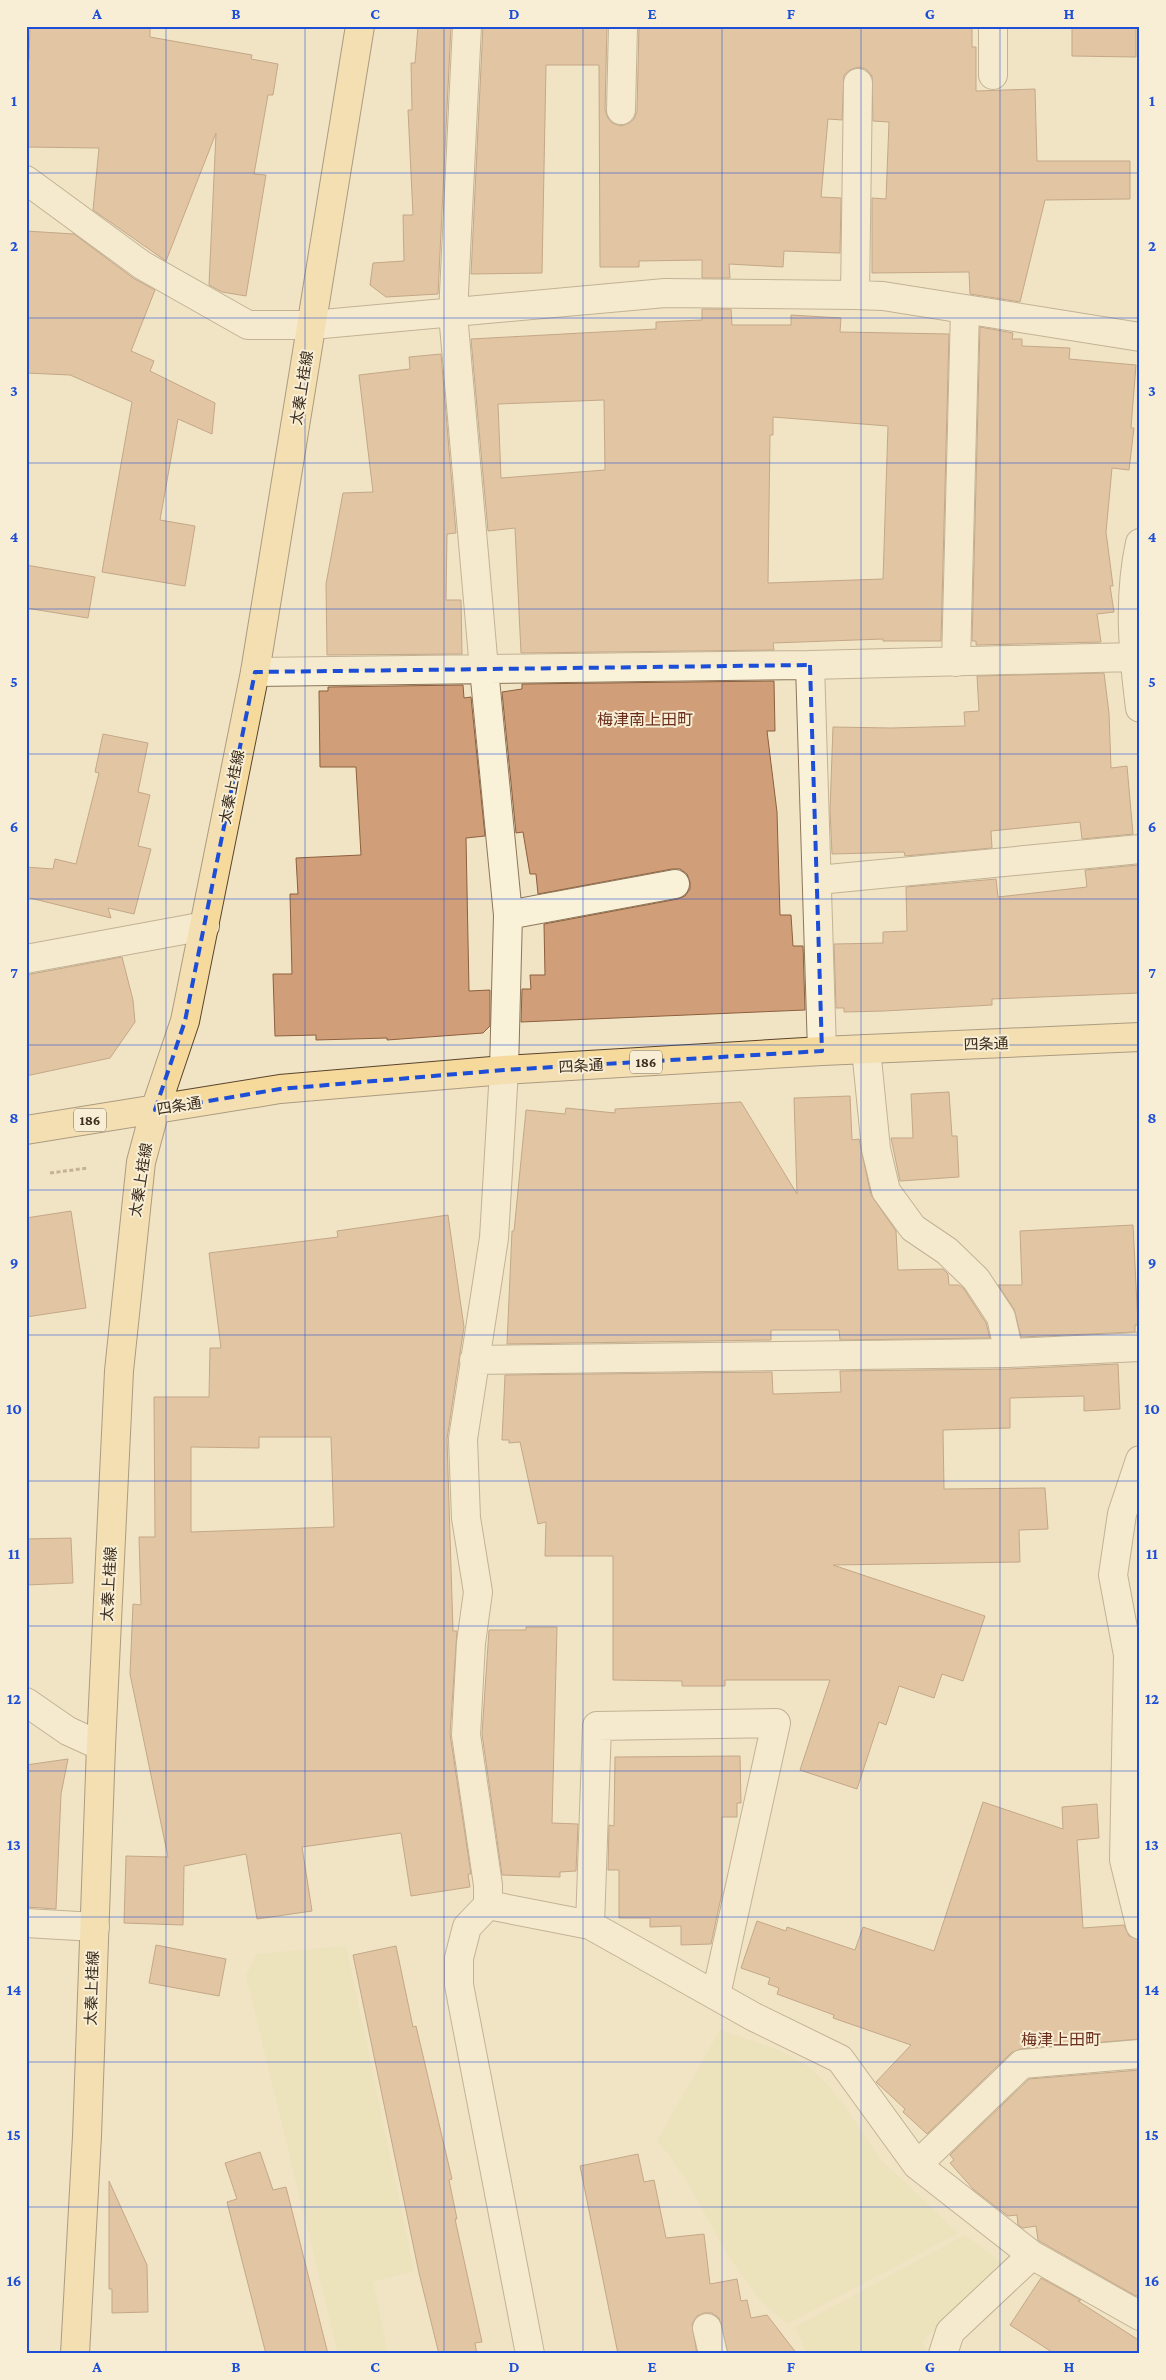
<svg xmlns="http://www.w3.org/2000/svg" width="1166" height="2380" font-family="'Crimson Pro','Noto Sans JP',serif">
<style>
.farmland{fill:#e6dfb2}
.building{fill:#d09f79;stroke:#8d5f3e;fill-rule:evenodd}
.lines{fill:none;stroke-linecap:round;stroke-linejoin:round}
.minor-casing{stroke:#8c765a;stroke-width:30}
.major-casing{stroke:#5a432e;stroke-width:30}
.path{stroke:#8c765a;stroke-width:3;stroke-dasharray:4 2.5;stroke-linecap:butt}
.minor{stroke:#faf1d9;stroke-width:28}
.major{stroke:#f5da9c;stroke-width:28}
.marked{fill:none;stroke:#1d4ed8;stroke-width:4;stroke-dasharray:10 6;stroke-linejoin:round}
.grid{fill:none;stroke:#1d4ed8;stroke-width:1;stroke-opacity:0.55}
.labels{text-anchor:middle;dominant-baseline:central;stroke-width:4;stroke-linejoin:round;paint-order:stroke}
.shield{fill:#f7eed5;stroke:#746755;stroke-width:1}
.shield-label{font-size:14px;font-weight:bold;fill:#3c2d1e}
.street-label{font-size:15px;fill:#3c2d1e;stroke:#f7eed5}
.neighbourhood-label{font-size:16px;fill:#6a2e1c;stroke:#f7eed5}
.neatline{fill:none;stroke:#1d4ed8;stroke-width:2}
.grid-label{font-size:16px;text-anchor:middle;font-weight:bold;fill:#1d4ed8}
</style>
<rect width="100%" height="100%" fill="#f0e4c5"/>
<path class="farmland" d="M346,1946L414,2271L373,2282L388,2354H338L246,1976L257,1954Z
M720,2030L779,2050L808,2066L825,2082L844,2105L879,2158L958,2233L787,2324L760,2300L727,2254L689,2185L670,2156L657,2141Z
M965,2235L1005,2265L922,2341L928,2354H807L795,2327Z"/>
<path class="building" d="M30,26H150V37L252,55L251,59L278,64L273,95H268L254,174L266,175L246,296L222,292L209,285L216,133L166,261L93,210L99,148L26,147V60H29Z
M418,26H451L438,294L386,297L370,285L373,263L404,261L403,215H413L408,110H412L411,63H415Z
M483,26H607L605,110L608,118L612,123L621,126L629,123L634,119L637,111L639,26H972V47H976V91L1035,89L1037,161H1130V199L1045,200L1020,302L970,294L969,272L872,273V198L886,199L889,122L873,121L872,76L866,69L858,67L850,70L844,75L842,120L828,119L821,197L841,198L840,253L784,251L783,267L729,264L730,278H702V260L639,261V267H600L599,65H546L542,273L471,274Z
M1072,26H1136V57L1072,56Z
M26,231L74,234L133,278L155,290L131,351L154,361L150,371L215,403L212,434L178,419L160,520L195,526L185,586L102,572L132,402L70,375L26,373Z
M702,309H731L732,325H791V315L841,318L840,332L949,334L941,641H883V639L773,643L774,650L521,653L515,528L488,531L471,339L656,329V322L702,320ZM604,400L605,470L501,478L498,404ZM773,417L888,426L883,579L768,583L770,435H773Z
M980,327L1013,333L1012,339H1022V346L1070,348L1069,359L1136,365L1131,428H1134L1129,470L1112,468L1106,532L1113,586H1110L1114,612L1097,614L1101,642L976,645V641H972Z
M441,354L456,533L447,534L446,600H461L462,654L327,655L326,584L343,493L373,492L359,375L410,369L409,357Z
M26,565L95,577L88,618L26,608Z
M1104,673L1109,713L1111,768L1127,766L1133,834L1082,839L1080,822L991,831L992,848L905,856L904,852L832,854L830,810L833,727L891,728L965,726L964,712L979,711L977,676Z
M774,681L775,731H767L777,812L780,915H791L793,946H803L805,1010L521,1022L522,989H531L530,975H545L544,924L678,899L685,896L690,889V882L687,874L680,869H672L538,894L536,874H530L523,832L516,833L502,692L522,689V684Z
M463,685L464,698L471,697L485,836L466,838L469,991L490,990V1026L483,1033L387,1040V1038L316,1040V1035L275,1036L273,974H292L290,894H298L296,858L361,855L356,767H320L319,691H328V687Z
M103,734L148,743L138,792L150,795L138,846L151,849L134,914L108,908L111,918L26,897V867L53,869L55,859L76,864L99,773L95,772Z
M1138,865L1140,885V993L992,999V1005L884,1011L844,1012V1008H836L834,944L883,943V932L907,931L906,887L996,879L998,897L1087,887L1085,870Z
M122,957L133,1000L135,1022L110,1058L26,1076V975Z
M949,1092L952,1136H957L959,1177L900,1181L891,1138H913L911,1094Z
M850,1096L852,1140L859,1139L871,1195L896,1231L898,1270L943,1269L948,1274L949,1285H959L964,1289L986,1323L990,1338L840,1340L839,1330H771V1340L507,1344L512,1231H514L526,1110L565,1114L566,1108L615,1113V1109L741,1102L797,1194L794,1098Z
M71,1211L86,1308L26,1317V1218Z
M448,1215L464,1327L447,1439L453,1631H457L450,1734L471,1874H468L470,1887L411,1896L401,1833L302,1847L312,1911L257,1919L246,1854L184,1866L183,1925L124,1923L126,1856L168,1857L130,1674L133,1604L141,1605L139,1537H155L154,1397H209L210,1348H221L209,1253L338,1237L337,1231ZM259,1437H331L334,1527L191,1532V1447L259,1448Z
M1133,1225L1138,1325H1135V1332L1021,1337L1014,1309L998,1285H1022L1020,1231Z
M1118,1364L1120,1409L1084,1411V1396L1010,1398V1428L943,1430L944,1489L1045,1488L1048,1529L1019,1530L1020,1562L833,1565L985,1616L963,1681L942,1674L934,1698L899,1686L886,1725L879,1722L857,1789L800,1770L830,1680H725V1686H682V1681L613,1680V1556H545L546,1522L538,1524L520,1442L509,1443V1440H502L505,1375L772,1372L773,1394L841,1392L840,1371L1009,1369Z
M71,1538L73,1583L26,1585V1539Z
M526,1627H557L552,1823L578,1824L576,1871L560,1872V1877L502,1875L482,1734L489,1630H526Z
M740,1756L741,1803H737V1817H722V1893L711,1944L681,1945V1926L650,1927V1918H619V1870H608L609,1825L614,1826L615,1757Z
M68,1759L61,1794L56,1909L26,1907V1765Z
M983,1802L1063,1829L1062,1807L1097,1804L1099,1838L1077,1840L1083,1928L1124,1925L1129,1936L1140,1940V2039L1020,2049L1011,2053L927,2134L903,2112L905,2109L876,2082L911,2045L833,2018L834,2015L777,1994L779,1988L768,1984L770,1978L741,1968L757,1921L786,1931L787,1927L855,1950L863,1927L934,1951Z
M156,1945L226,1959L219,1996L149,1983Z
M396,1946L413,2027L416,2026L452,2179L449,2180L457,2219H455L482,2342L475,2343L477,2354H439L419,2273L353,1955Z
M1140,2070V2295L1136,2296L1041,2242L1038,2240L1036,2226L1023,2228L1018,2225L1017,2215L1008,2216L974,2190L950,2163L954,2160L950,2155L1029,2079Z
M260,2152L273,2190L286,2187L328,2354H266L227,2202L237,2199L225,2163Z
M638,2154L644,2182L654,2180L666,2238L704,2234L710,2284L737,2279L741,2301L747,2300L751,2318L767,2315L797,2354H728L719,2318L712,2313H704L697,2316L692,2324L697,2354H618L580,2166Z
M109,2181L147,2265L148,2312L112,2313V2289H109Z
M1041,2278L1081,2300L1078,2301L1140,2341V2354H1055L1010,2325Z"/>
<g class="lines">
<g class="minor-casing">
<path id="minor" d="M467,26L453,314L484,669L508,915L504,1070L494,1238L463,1439L466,1518L478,1592L471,1643L466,1735L488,1885V1905L467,1927L459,1958V1985L530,2354
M993,75V26
M621,110L623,26
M26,180L142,265L248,325H312L665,293L855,295L883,296L1140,337
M855,295L858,83
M1140,543C1128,598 1133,653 1140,708
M956,662L965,309
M810,665L822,1051
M255,672L810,665L1134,657
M818,880L1140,849
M508,915L675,884
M26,959L205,926
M866,1049L876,1149L886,1191L913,1228L947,1251L976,1279L1001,1317L1009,1353
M474,1360L1009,1353L1140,1347
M1140,1460L1122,1514L1113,1575L1128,1655L1124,1860L1140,1925
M26,1702L68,1731L101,1746
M488,1905L590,1925L754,2017L840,2059L917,2165L1032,2255L1140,2316
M26,1923L95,1927
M590,1925L597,1726L776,1723L716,1995
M917,2165L1022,2064L1140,2054
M707,2328L713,2354
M943,2354L950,2332L1032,2255"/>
</g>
<g class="major-casing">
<path id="major" d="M26,1130L280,1089L504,1070L822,1051L1140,1037
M75,2354L87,2136L101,1746L119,1371L141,1162L155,1110L185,1021L255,672L360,26"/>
</g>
<path class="path" d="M50,1173L88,1168"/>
<use href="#minor" class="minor"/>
<use href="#major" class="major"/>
</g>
<path d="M0 0H1166V2380H0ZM810,665L822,1051L504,1070L280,1089L155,1110L185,1021L255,672Z" fill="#f0e4c5" fill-opacity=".55" fill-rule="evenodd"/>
<path class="marked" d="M810,665L822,1051L504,1070L280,1089L155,1110L185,1021L255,672Z"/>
<path class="grid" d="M166,26V2354M305,26V2354M444,26V2354M583,26V2354M722,26V2354M861,26V2354M1000,26V2354M26,173H1140M26,318H1140M26,463H1140M26,609H1140M26,754H1140M26,899H1140M26,1045H1140M26,1190H1140M26,1335H1140M26,1481H1140M26,1626H1140M26,1771H1140M26,1917H1140M26,2062H1140M26,2207H1140"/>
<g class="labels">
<g class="shield">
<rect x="630" y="1050.5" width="32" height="23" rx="4"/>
<rect x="74" y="1108.5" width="32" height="23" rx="4"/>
</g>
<g class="shield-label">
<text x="646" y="1062">186</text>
<text x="90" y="1120">186</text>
</g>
<g class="street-label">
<text transform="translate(302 388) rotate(-81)">太秦上桂線</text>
<text transform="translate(232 787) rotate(-79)">太秦上桂線</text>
<text transform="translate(986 1044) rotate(-2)">四条通</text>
<text transform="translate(581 1066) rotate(-3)">四条通</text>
<text transform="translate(179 1106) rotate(-9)">四条通</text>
<text transform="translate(141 1180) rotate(-81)">太秦上桂線</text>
<text transform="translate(109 1584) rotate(-87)">太秦上桂線</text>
<text transform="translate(92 1988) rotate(-88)">太秦上桂線</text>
</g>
<g class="neighbourhood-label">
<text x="645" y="719">梅津南上田町</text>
<text x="1061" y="2039">梅津上田町</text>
</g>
</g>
<rect width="1166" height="2380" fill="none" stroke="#f7eed5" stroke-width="55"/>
<rect x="28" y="28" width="1110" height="2324" class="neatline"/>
<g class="grid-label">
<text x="97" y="19">A</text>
<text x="236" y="19">B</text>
<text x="375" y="19">C</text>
<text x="514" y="19">D</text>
<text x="652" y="19">E</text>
<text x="791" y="19">F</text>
<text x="930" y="19">G</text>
<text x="1069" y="19">H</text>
<text x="14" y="106">1</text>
<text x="1152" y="106">1</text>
<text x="14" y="251">2</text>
<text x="1152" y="251">2</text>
<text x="14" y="396">3</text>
<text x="1152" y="396">3</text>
<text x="14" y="542">4</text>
<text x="1152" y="542">4</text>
<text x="14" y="687">5</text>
<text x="1152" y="687">5</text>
<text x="14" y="832">6</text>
<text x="1152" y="832">6</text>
<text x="14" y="978">7</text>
<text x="1152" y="978">7</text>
<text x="14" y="1123">8</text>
<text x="1152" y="1123">8</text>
<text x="14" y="1268">9</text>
<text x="1152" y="1268">9</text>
<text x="14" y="1414">10</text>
<text x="1152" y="1414">10</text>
<text x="14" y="1559">11</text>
<text x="1152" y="1559">11</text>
<text x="14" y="1704">12</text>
<text x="1152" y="1704">12</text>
<text x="14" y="1850">13</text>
<text x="1152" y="1850">13</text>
<text x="14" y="1995">14</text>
<text x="1152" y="1995">14</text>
<text x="14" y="2140">15</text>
<text x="1152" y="2140">15</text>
<text x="14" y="2286">16</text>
<text x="1152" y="2286">16</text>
<text x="97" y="2372">A</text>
<text x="236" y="2372">B</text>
<text x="375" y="2372">C</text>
<text x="514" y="2372">D</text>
<text x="652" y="2372">E</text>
<text x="791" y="2372">F</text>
<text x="930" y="2372">G</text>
<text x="1069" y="2372">H</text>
</g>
</svg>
